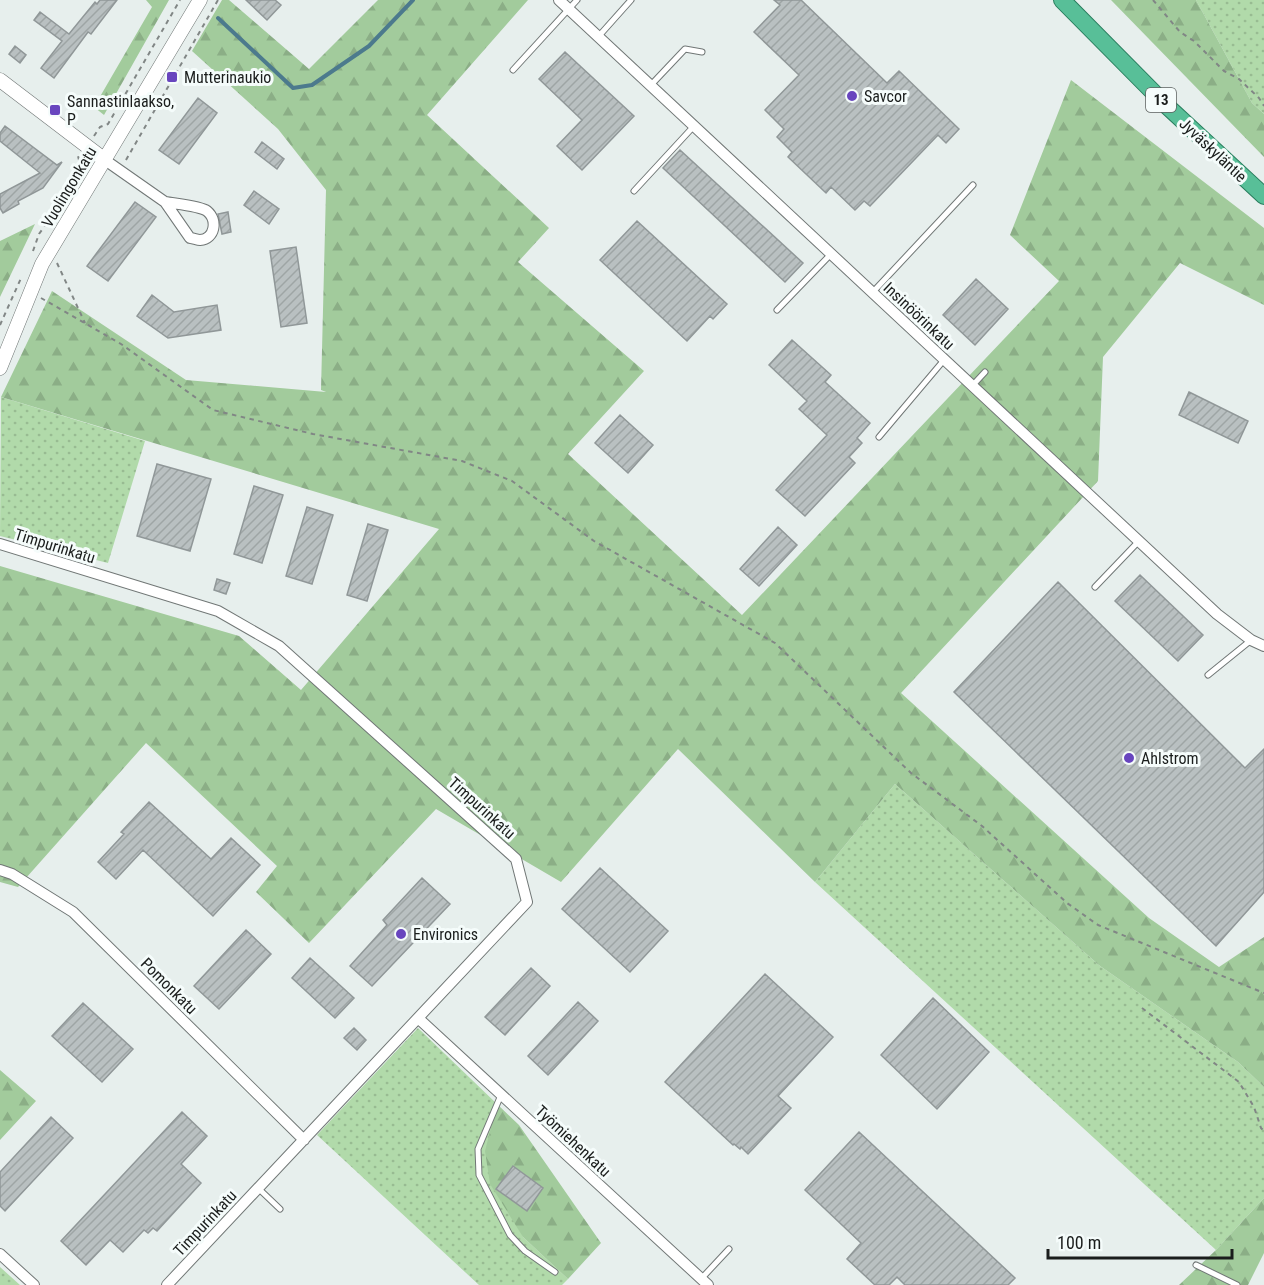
<svg xmlns="http://www.w3.org/2000/svg" width="1264" height="1285" font-family="'Roboto Condensed',sans-serif">
<style>
.grass{fill:url(#grass-dots)}
.forest{fill:url(#forest-firs)}
.lines{fill:none;stroke-linecap:round;stroke-linejoin:round}
.stream{stroke:#4c7a8d;stroke-width:4}
.building{fill:url(#building-hatch);stroke:#909798;stroke-width:1.5}
.service-casing{stroke:#717776;stroke-width:7}
.minor-casing{stroke:#717776;stroke-width:12}
.tertiary-casing{stroke:#717776;stroke-width:15}
.trunk-casing{stroke:#277c5c;stroke-width:18}
.path{stroke:#818685;stroke-width:2;stroke-dasharray:4.5 4.5;stroke-linecap:butt}
.service{stroke:#fff;stroke-width:5}
.minor{stroke:#fff;stroke-width:10}
.tertiary{stroke:#fff;stroke-width:14}
.trunk{stroke:#58bf98;stroke-width:16}
.poi-dot{fill:#6845be;stroke:#f5fcfb;stroke-width:2}
.labels{text-anchor:middle;dominant-baseline:central;stroke-width:6;stroke-linejoin:round;paint-order:stroke}
.shield{fill:#f5fcfb;stroke:#5c605f;stroke-width:1.5}
.shield-label{font-size:15px;font-weight:bold;fill:#1a1d1c}
.poi-label{font-size:16px;fill:#1a1d1c;stroke:#f5fcfb;text-anchor:start}
.street-label{font-size:16px;fill:#1a1d1c;stroke:#f5fcfb}
</style>
<defs>
<pattern id="grass-dots" width="8" height="8" patternUnits="userSpaceOnUse" patternTransform="scale(1.5)"><rect width="8" height="8" fill="#b1daaa"/><path d="M2 2h.1M6 6h.1" fill="none" stroke="#98bb92" stroke-width="1.8" stroke-linecap="round"/></pattern>
<pattern id="forest-firs" width="22" height="20" patternUnits="userSpaceOnUse" patternTransform="scale(1.5)"><rect width="22" height="20" fill="#a2cb9c"/><path d="M5 1l3.5 6h-7zM16 11l3.5 6h-7z" fill="#8bae86"/></pattern>
<pattern id="building-hatch" width="6" height="6" patternUnits="userSpaceOnUse" patternTransform="scale(1.5)"><rect width="6" height="6" fill="#b9c0c1"/><path d="M-1 1l2-2M0 6l6-6M5 7l2-2" fill="none" stroke="#9ea5a5"/></pattern>
</defs>
<rect width="100%" height="100%" fill="#e7efed"/>
<path class="grass" d="M1196,0H1264V114L1252,103Z
M1,397L145,441L108,563L0,536Z
M895,784L1100,966L1238,1062L1264,1087V1198L1216,1250L815,882Z
M418,1028L497,1104L523,1237L568,1279L562,1285H479L317,1135Z
M0,1267L20,1285H0Z"/>
<path class="forest" d="M146,0H169L104,115L94,107L152,7Z
M222,0H229L309,69L378,0H528L427,115L549,228L518,262L644,371L568,454L742,615L1059,281L1010,235L1071,80L1264,228V305L1180,263L1103,357L1098,481L901,693L1149,918L1219,967L1264,937V1087L1238,1062L1100,966L895,784L815,882L678,749L561,882L436,809L309,943L256,892L277,866L146,743L18,887L0,882V566L239,636L301,690L439,529L1,397L52,291L186,380L326,392L321,390L326,190L278,129L192,51Z
M1111,0H1196L1252,103L1264,114V157Z
M35,224L0,297V241Z
M0,1070L36,1101L0,1140Z
M497,1104L519,1125L601,1243L568,1279L523,1237L490,1184L485,1151Z
M1264,1198V1253L1248,1285H1179L1216,1250Z"/>
<g class="lines">
<path class="stream" d="M218,18L293,88L312,85L369,46L413,0"/>
</g>
<path class="building" d="M100,0H117L91,34L88,32L54,78L41,68L62,41L34,20L40,12L69,34L95,2L97,4Z
M246,0H275L281,5L267,20Z
M774,0H801L887,83L899,71L959,129L946,143L938,135L870,206L864,201L855,210L831,187L826,193L788,157L792,152L777,137L784,129L765,110L799,75L754,32L780,5Z
M15,46L26,55L20,63L9,54Z
M565,52L634,116L582,170L557,146L582,120L539,79Z
M198,98L217,113L179,164L159,150Z
M5,126L57,165L62,162L43,188L18,201L19,204L3,213L0,208V194L40,173L0,141V133Z
M262,142L284,159L277,169L255,152Z
M680,150L803,263L785,282L663,168Z
M254,191L279,209L269,224L244,205Z
M135,202L156,217L108,281L87,266Z
M228,212L231,232L222,234L218,214Z
M637,221L727,304L713,319L710,316L687,341L600,260Z
M296,247L307,323L281,327L270,251Z
M976,279L1008,309L975,345L943,315Z
M152,295L174,312L217,305L221,330L168,338L137,316Z
M792,340L831,375L825,382L870,423L857,438L862,443L849,457L855,463L805,516L776,490L827,435L799,409L807,401L769,365Z
M1189,392L1248,421L1238,443L1179,415Z
M620,415L653,445L628,473L595,443Z
M157,464L211,479L190,551L137,536Z
M254,486L283,495L262,563L234,554Z
M307,507L333,515L312,584L286,576Z
M368,524L388,530L367,601L347,595Z
M778,527L797,545L759,586L740,569Z
M1140,575L1203,635L1178,661L1115,601Z
M217,579L230,583L226,594L214,590Z
M1058,582L1245,768L1264,749V892L1216,946L954,692Z
M149,802L211,859L231,838L260,865L213,916L143,850L116,879L98,862L124,834L121,832Z
M600,868L668,931L630,972L562,909Z
M422,878L450,904L372,986L350,966L387,925L383,920Z
M246,930L271,954L219,1009L194,986Z
M310,958L354,998L335,1018L292,978Z
M531,968L550,986L505,1035L485,1017Z
M765,974L833,1037L778,1096L791,1108L748,1154L741,1147L740,1149L734,1144L733,1145L665,1082Z
M933,998L989,1052L937,1109L881,1055Z
M578,1002L598,1021L548,1075L528,1056Z
M83,1003L133,1049L102,1082L52,1036Z
M354,1028L366,1040L357,1050L344,1038Z
M182,1112L207,1136L181,1164L201,1183L157,1231L153,1228L148,1233L144,1230L123,1252L110,1240L86,1265L61,1241Z
M51,1117L73,1138L5,1211L0,1206V1172Z
M859,1132L1015,1278L1008,1285H905L897,1277L889,1285H875L847,1259L861,1243L805,1190Z
M513,1166L543,1188L527,1211L496,1189Z"/>
<g class="lines">
<g class="service-casing">
<path id="service" d="M598,37L631,0
M513,70L577,0
M650,86L685,49L702,52
M634,191L694,126
M872,293L973,185
M777,310L831,254
M972,386L985,372
M879,437L944,360
M1095,587L1139,541
M1208,675L1250,641
M501,1095L478,1149L479,1175L510,1235L525,1251L555,1272
M258,1188L280,1209
M1196,1265L1237,1285
M701,1279L729,1249"/>
</g>
<g class="minor-casing">
<path id="minor" d="M559,0L1217,614L1251,640L1264,646
M105,160L165,202L190,238C193,238 197,240 200,240C215,239 218,220 207,211C200,206 176,204 165,202
M0,544L218,611L279,646L516,859L527,902L167,1285
M0,870L12,874L73,912L304,1140
M418,1018L708,1285
M0,1254L34,1285"/>
</g>
<g class="tertiary-casing">
<path id="tertiary" d="M0,80L105,160
M0,368L42,264L200,0"/>
</g>
<g class="trunk-casing">
<path id="trunk" d="M1062,0L1168,107L1264,196"/>
</g>
<path class="path" d="M1153,0L1180,32L1194,41L1224,71L1239,79L1259,98L1264,106
M94,136L100,127L108,124L180,0
M126,160L218,0
M78,178L81,168L78,156L79,155
M33,251L39,234L69,192
M57,263L85,323
M41,298L121,344L213,410L313,434L462,461L512,481L594,541L775,643L911,773L982,826L1067,903L1098,925L1264,993
M0,325L22,276
M1142,1008L1239,1082L1254,1107L1261,1128L1264,1131"/>
<use href="#service" class="service"/>
<use href="#minor" class="minor"/>
<use href="#tertiary" class="tertiary"/>
<use href="#trunk" class="trunk"/>
</g>
<g class="poi-dot">
<rect x="166" y="71" width="12" height="12" rx="3"/>
<circle cx="852" cy="96" r="6"/>
<rect x="49" y="104" width="12" height="12" rx="3"/>
<circle cx="1129" cy="758" r="6"/>
<circle cx="401" cy="934" r="6"/>
</g>
<g class="labels">
<rect class="shield" x="1146" y="88" width="30" height="24" rx="4.5"/>
<g class="shield-label">
<text x="1161" y="100">13</text>
</g>
<g class="poi-label">
<text x="184" y="77">Mutterinaukio</text>
<text x="864" y="96">Savcor</text>
<text x="67" y="101">Sannastinlaakso,<tspan x="67" dy="18">P</tspan></text>
<text x="1141" y="758">Ahlstrom</text>
<text x="413" y="934">Environics</text>
</g>
<g class="street-label">
<text transform="translate(1213 150) rotate(43)">Jyväskyläntie</text>
<text transform="translate(69 187) rotate(-59)">Vuolingonkatu</text>
<text transform="translate(919 316) rotate(43)">Insinöörinkatu</text>
<text transform="translate(55 546) rotate(17)">Timpurinkatu</text>
<text transform="translate(482 808) rotate(42)">Timpurinkatu</text>
<text transform="translate(169 986) rotate(45)">Pomonkatu</text>
<text transform="translate(573 1141) rotate(43)">Työmiehenkatu</text>
<text transform="translate(205 1223) rotate(-47)">Timpurinkatu</text>
</g>
</g>
<path d="M1048 1249v9h184v-9" fill="none" stroke="#1a1d1c" stroke-width="3"/>
<text x="1057" y="1249" font-size="18" fill="#1a1d1c" stroke="#f5fcfb" stroke-width="4.5" paint-order="stroke">100 m</text>
</svg>
